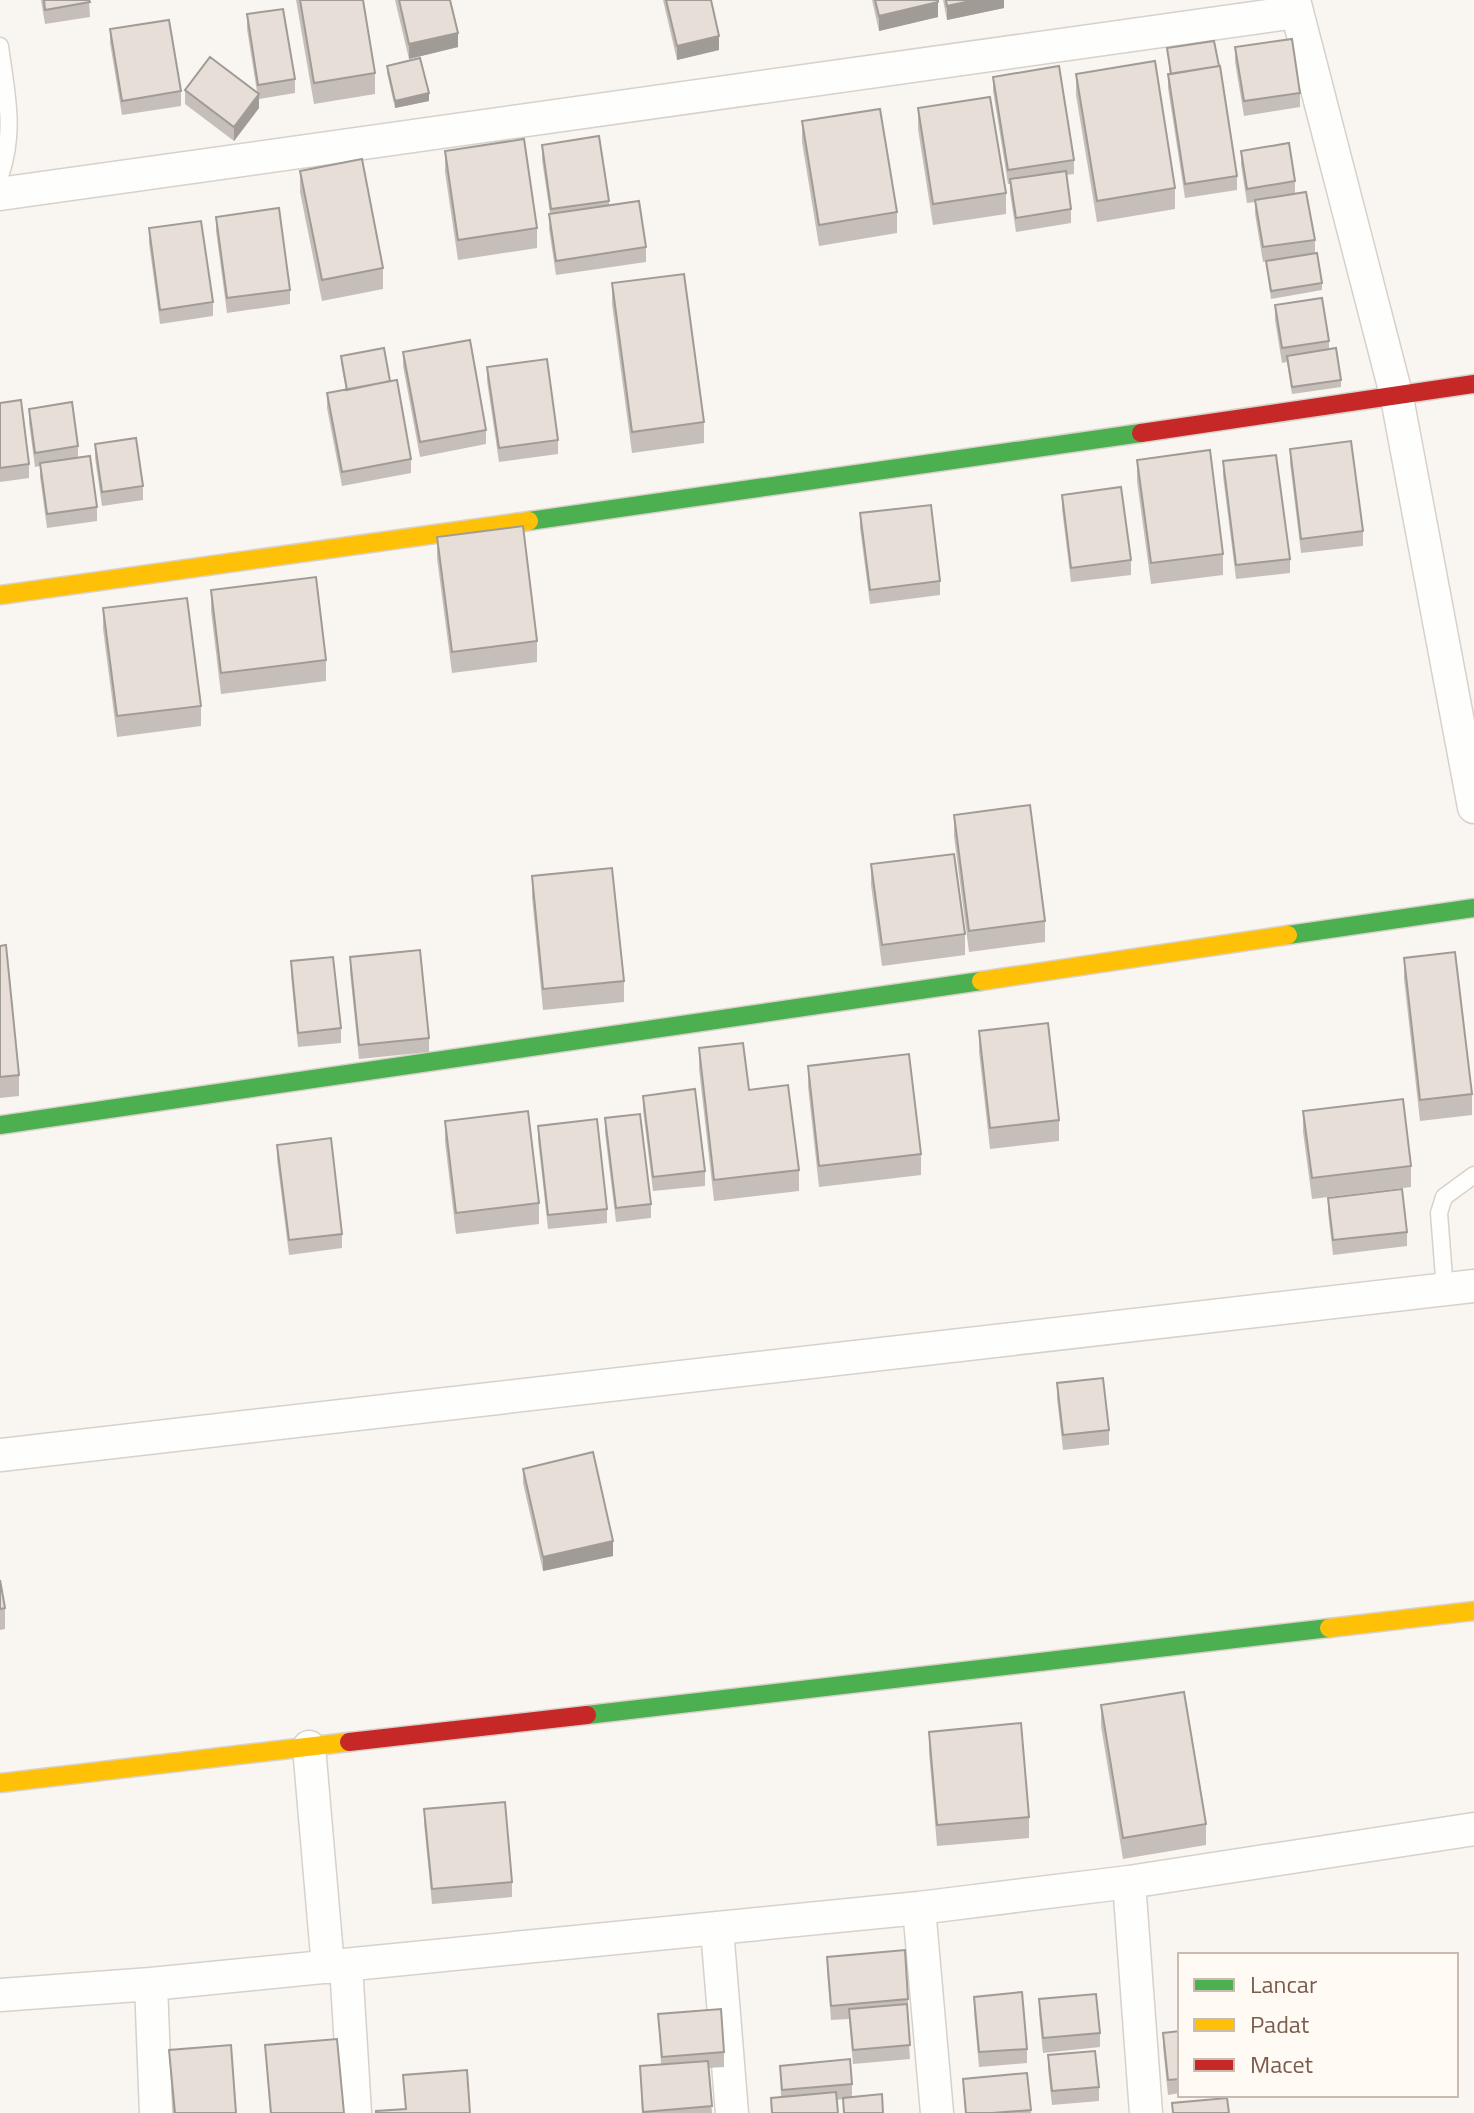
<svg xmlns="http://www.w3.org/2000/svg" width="1474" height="2113" font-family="'Titillium Web',sans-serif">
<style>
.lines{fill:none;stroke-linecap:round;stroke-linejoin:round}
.lane-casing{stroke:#d7d1cb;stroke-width:19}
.street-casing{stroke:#d7d1cb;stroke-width:35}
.fast-casing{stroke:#d9d2cb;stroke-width:21}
.slow-casing{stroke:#d9d2cb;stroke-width:21}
.jam-casing{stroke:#d9d2cb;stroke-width:21}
.lane{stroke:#fefefd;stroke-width:16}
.street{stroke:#fefefd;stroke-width:32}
.fast{stroke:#4caf50;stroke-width:18}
.slow{stroke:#ffc107;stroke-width:18}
.jam{stroke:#c62828;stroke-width:18}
.wall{fill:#c6bfb9}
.shaded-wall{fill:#a19b96}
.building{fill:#e6ded7;stroke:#a19b96;stroke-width:2}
</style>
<rect width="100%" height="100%" fill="#f9f5f0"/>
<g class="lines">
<g class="lane-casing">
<path id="lane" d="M0,46C6,93 16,130 0,176
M1445,1290L1439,1213L1444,1197L1474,1175"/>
</g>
<g class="street-casing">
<path id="street" d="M1294,0L1397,398L1474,807
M0,194L1296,12
M0,1455L1474,1286
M309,1747L328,1967
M1129,1882L1146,2113
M919,1908L937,2113
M717,1929L732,2113
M346,1965L355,2113
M151,1984L156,2113
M0,1995L151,1984L919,1908L1129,1882L1474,1829"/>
</g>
<g class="fast-casing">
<path id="fast" d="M529,521L1141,433
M1288,935L1474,908
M0,1125L981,981
M587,1715L1329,1628"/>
</g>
<g class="slow-casing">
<path id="slow" d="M0,595L529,521
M981,981L1288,935
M1329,1628L1474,1611
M0,1783L349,1742"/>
</g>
<g class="jam-casing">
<path id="jam" d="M1141,433L1474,384
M349,1742L587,1715"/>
</g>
<use href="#lane" class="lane"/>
<use href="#street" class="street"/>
<use href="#fast" class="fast"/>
<use href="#slow" class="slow"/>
<use href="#jam" class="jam"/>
</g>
<path class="wall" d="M41,0H89L90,17L45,24Z
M296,0H363L375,73V94L314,104Z
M395,0H450L458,47L409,59Z
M663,0H711L719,50L677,60Z
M872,0H938V17L879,31Z
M943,0H1004V8L947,20Z
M247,14L295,79V93L259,99V108L234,141L185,104V90L257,92L247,29Z
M110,29L181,91V106L122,115L110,43Z
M1235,47L1300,93V107L1244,116L1235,62Z
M1167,48L1237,176V190L1185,198L1168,88V74H1170Z
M387,66L429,101L395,108L387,73Z
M1076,74L1175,188V209L1097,222L1076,95Z
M993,77L1074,160V174L1066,175L1071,209V223L1016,232L1010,193V184H1008L993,91Z
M918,108L1006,193V214L933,225L918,129Z
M802,121L897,212V233L819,246L802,142Z
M542,145L609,201V206L646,247V262L556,275L549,229L550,214L542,160Z
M445,151L537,228V248L458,260L445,172Z
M1241,151L1295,181V193L1315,240V253L1322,283V290L1271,299L1266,261L1263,262L1255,214V202L1247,203L1241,165Z
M300,171L383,268V289L322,301L300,192Z
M216,217L290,290V304L227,313L216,231Z
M149,228L213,302V316L160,324L149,243Z
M612,283L704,422V443L632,453L612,304Z
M1275,305L1329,341V350L1341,380V387L1292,394L1287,362L1282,363L1275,320Z
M403,352L486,430V444L420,457L403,366Z
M341,356L390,381L411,459V473L342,486L327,408V393L346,390L341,363Z
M487,367L558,440V454L499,462L487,381Z
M0,403L29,464V478L0,482Z
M29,409L78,446V457L97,507V521L47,528L40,477V466L35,467L29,423Z
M95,444L143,486V500L102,506L95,458Z
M1290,449L1363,531V546L1301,553L1290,463Z
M1137,460L1223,554V575L1151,584L1137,481Z
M1223,461L1290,559V573L1236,579L1223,476Z
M1062,495L1131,560V575L1071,582L1062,509Z
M860,513L940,581V595L870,604L860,528Z
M437,537L537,641V662L452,673L437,558Z
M211,590L326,660V681L221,694L211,611Z
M103,608L201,706V726L117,737L103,629Z
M954,815L1045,921V942L969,952L954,836Z
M871,864L965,934V955L882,966L871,885Z
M532,876L624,981V1002L543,1010L532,897Z
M0,946L19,1075V1096L0,1098Z
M350,957L429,1038V1052L359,1059L350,972Z
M1404,958L1472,1094V1115L1420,1121L1404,979Z
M291,961L341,1028V1043L298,1047L291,975Z
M979,1031L1059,1120V1141L990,1149L979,1052Z
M699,1048L749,1090L799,1170V1191L714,1201L699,1069Z
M808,1066L921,1154V1175L819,1187L808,1087Z
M643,1096L705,1171V1186L653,1191L643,1110Z
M1303,1111L1411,1166V1187L1312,1199L1303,1132Z
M605,1118L651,1204V1218L616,1222L605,1133Z
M445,1121L539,1203V1224L456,1234L445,1142Z
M538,1126L607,1209V1223L548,1229L538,1140Z
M277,1145L342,1234V1248L289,1255L277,1159Z
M1328,1198L1407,1232V1246L1333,1255L1328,1212Z
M1057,1383L1109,1430V1445L1063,1450L1057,1398Z
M523,1469L613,1556L543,1571L523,1483Z
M0,1580L5,1608V1629L0,1630Z
M1101,1705L1206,1824V1845L1123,1859L1101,1726Z
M929,1732L1029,1817V1838L937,1846L929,1752Z
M424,1809L512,1882V1897L432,1904L424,1823Z
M827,1957L908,1999V2013H907L910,2059L853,2064L849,2019L831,2020L827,1971Z
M974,1997L1027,2049V2063L979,2067L974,2011Z
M1039,1999L1100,2033V2047L1043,2053L1039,2013Z
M658,2014L724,2052V2067L708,2068L712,2113H642L640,2066L661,2065Z
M1180,2031V2093L1168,2095L1163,2047V2033Z
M265,2045L344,2113H270Z
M169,2050L236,2113H173Z
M1048,2055L1099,2087V2101L1052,2105L1048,2069Z
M780,2066L852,2084V2097L883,2113H844L843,2099L837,2100L838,2113H771V2098L781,2097Z
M1027,2073L1031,2113H965L963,2079Z"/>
<path class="shaded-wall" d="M975,0H1004V8L947,20V6Z
M938,2V17L879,31V16Z
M458,33V47L409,59V44Z
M719,36V50L677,60V46Z
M429,93V101L395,108V101Z
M259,94V108L234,141V127Z
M613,1541V1556L543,1571V1557Z"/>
<path class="building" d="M44,0H89L90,2L45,10Z
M300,0H363L375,73L314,83Z
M399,0H450L458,33L409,44Z
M666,0H711L719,36L677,46Z
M875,0H938V2L879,16Z
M946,0H975L947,6Z
M283,9L295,79L258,85L247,14Z
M169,20L181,91L122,101L110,29Z
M1292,39L1300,93L1244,101L1235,47Z
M1214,41L1219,66L1171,74L1167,48Z
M210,57L259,94L234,127L185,90Z
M420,58L429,93L395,101L387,66Z
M1155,61L1175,188L1097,201L1076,74Z
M1059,66L1074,160L1008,170L993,77Z
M1220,66L1237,176L1185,184L1168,74Z
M990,97L1006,193L933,204L918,108Z
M880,109L897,212L819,225L802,121Z
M599,136L609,201L551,209L542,145Z
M524,139L537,228L458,240L445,151Z
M1289,143L1295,181L1247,189L1241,151Z
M362,159L383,268L322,280L300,171Z
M1066,171L1071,209L1016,218L1010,179Z
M1306,192L1315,240L1263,247L1255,200Z
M639,201L646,247L556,261L549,214Z
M279,208L290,290L227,298L216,217Z
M201,221L213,302L160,310L149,228Z
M1317,253L1322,283L1271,291L1266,261Z
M684,274L704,422L632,432L612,283Z
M1322,298L1329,341L1282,348L1275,305Z
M470,340L486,430L420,442L403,352Z
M384,348L390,381L347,390L341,356Z
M1336,348L1341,380L1292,387L1287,356Z
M547,359L558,440L499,448L487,367Z
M397,380L411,459L342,472L327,393Z
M21,400L29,464L0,468V403Z
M72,402L78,446L35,453L29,409Z
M136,438L143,486L102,492L95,444Z
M1351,441L1363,531L1301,539L1290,449Z
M1210,450L1223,554L1151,563L1137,460Z
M1276,455L1290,559L1236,565L1223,461Z
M90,456L97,507L47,514L40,463Z
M1121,487L1131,560L1071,568L1062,495Z
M931,505L940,581L870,590L860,513Z
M523,526L537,641L452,652L437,537Z
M316,577L326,660L221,673L211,590Z
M187,598L201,706L117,716L103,608Z
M1030,805L1045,921L969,931L954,815Z
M954,854L965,934L882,945L871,864Z
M612,868L624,981L543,989L532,876Z
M6,945L19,1075L0,1077V946Z
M420,950L429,1038L359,1045L350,957Z
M1455,952L1472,1094L1420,1100L1404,958Z
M333,957L341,1028L298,1033L291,961Z
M1048,1023L1059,1120L990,1128L979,1031Z
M743,1043L749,1090L788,1085L799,1170L714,1180L699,1048Z
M909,1054L921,1154L819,1166L808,1066Z
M695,1089L705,1171L653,1177L643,1096Z
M1403,1099L1411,1166L1312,1178L1303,1111Z
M528,1111L539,1203L456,1213L445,1121Z
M640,1114L651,1204L616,1208L605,1118Z
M597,1119L607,1209L548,1215L538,1126Z
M331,1138L342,1234L289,1240L277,1145Z
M1402,1189L1407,1232L1333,1240L1328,1198Z
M1103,1378L1109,1430L1063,1435L1057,1383Z
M593,1452L613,1541L543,1557L523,1469Z
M0,1580L5,1608L0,1609Z
M1184,1692L1206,1824L1123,1838L1101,1705Z
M1021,1723L1029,1817L937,1825L929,1732Z
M505,1802L512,1882L432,1889L424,1809Z
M905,1950L908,1999L831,2006L827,1957Z
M1022,1992L1027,2049L979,2052L974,1997Z
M1096,1994L1100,2033L1043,2038L1039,1999Z
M907,2004L910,2045L853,2050L849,2009Z
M721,2009L724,2052L662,2057L658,2014Z
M1180,2031V2079L1168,2080L1163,2033Z
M337,2039L344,2113H271L265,2045Z
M231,2045L236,2113H175L169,2050Z
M1095,2051L1099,2087L1052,2091L1048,2055Z
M850,2059L852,2084L782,2090L780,2066Z
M708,2061L712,2106L643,2112L640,2066Z
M467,2070L470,2113H376V2111L406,2109L403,2075Z
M1027,2073L1031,2110L992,2113H966L963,2079Z
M836,2092L838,2113H772L771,2098Z
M882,2094L883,2113H844L843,2098Z
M1227,2098L1229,2113H1173L1172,2103Z"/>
<rect x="1178" y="1953" width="280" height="144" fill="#fffaf3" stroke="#cabbb1" stroke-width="2"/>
<rect x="1194" y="1979" width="40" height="12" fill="#4caf50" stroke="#cabbb1" stroke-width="2"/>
<text x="1250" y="1993" font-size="24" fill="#7a5c4d">Lancar</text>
<rect x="1194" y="2019" width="40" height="12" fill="#ffc107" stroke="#cabbb1" stroke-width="2"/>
<text x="1250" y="2033" font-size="24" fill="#7a5c4d">Padat</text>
<rect x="1194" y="2059" width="40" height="12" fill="#c62828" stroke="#cabbb1" stroke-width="2"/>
<text x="1250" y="2073" font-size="24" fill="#7a5c4d">Macet</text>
</svg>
